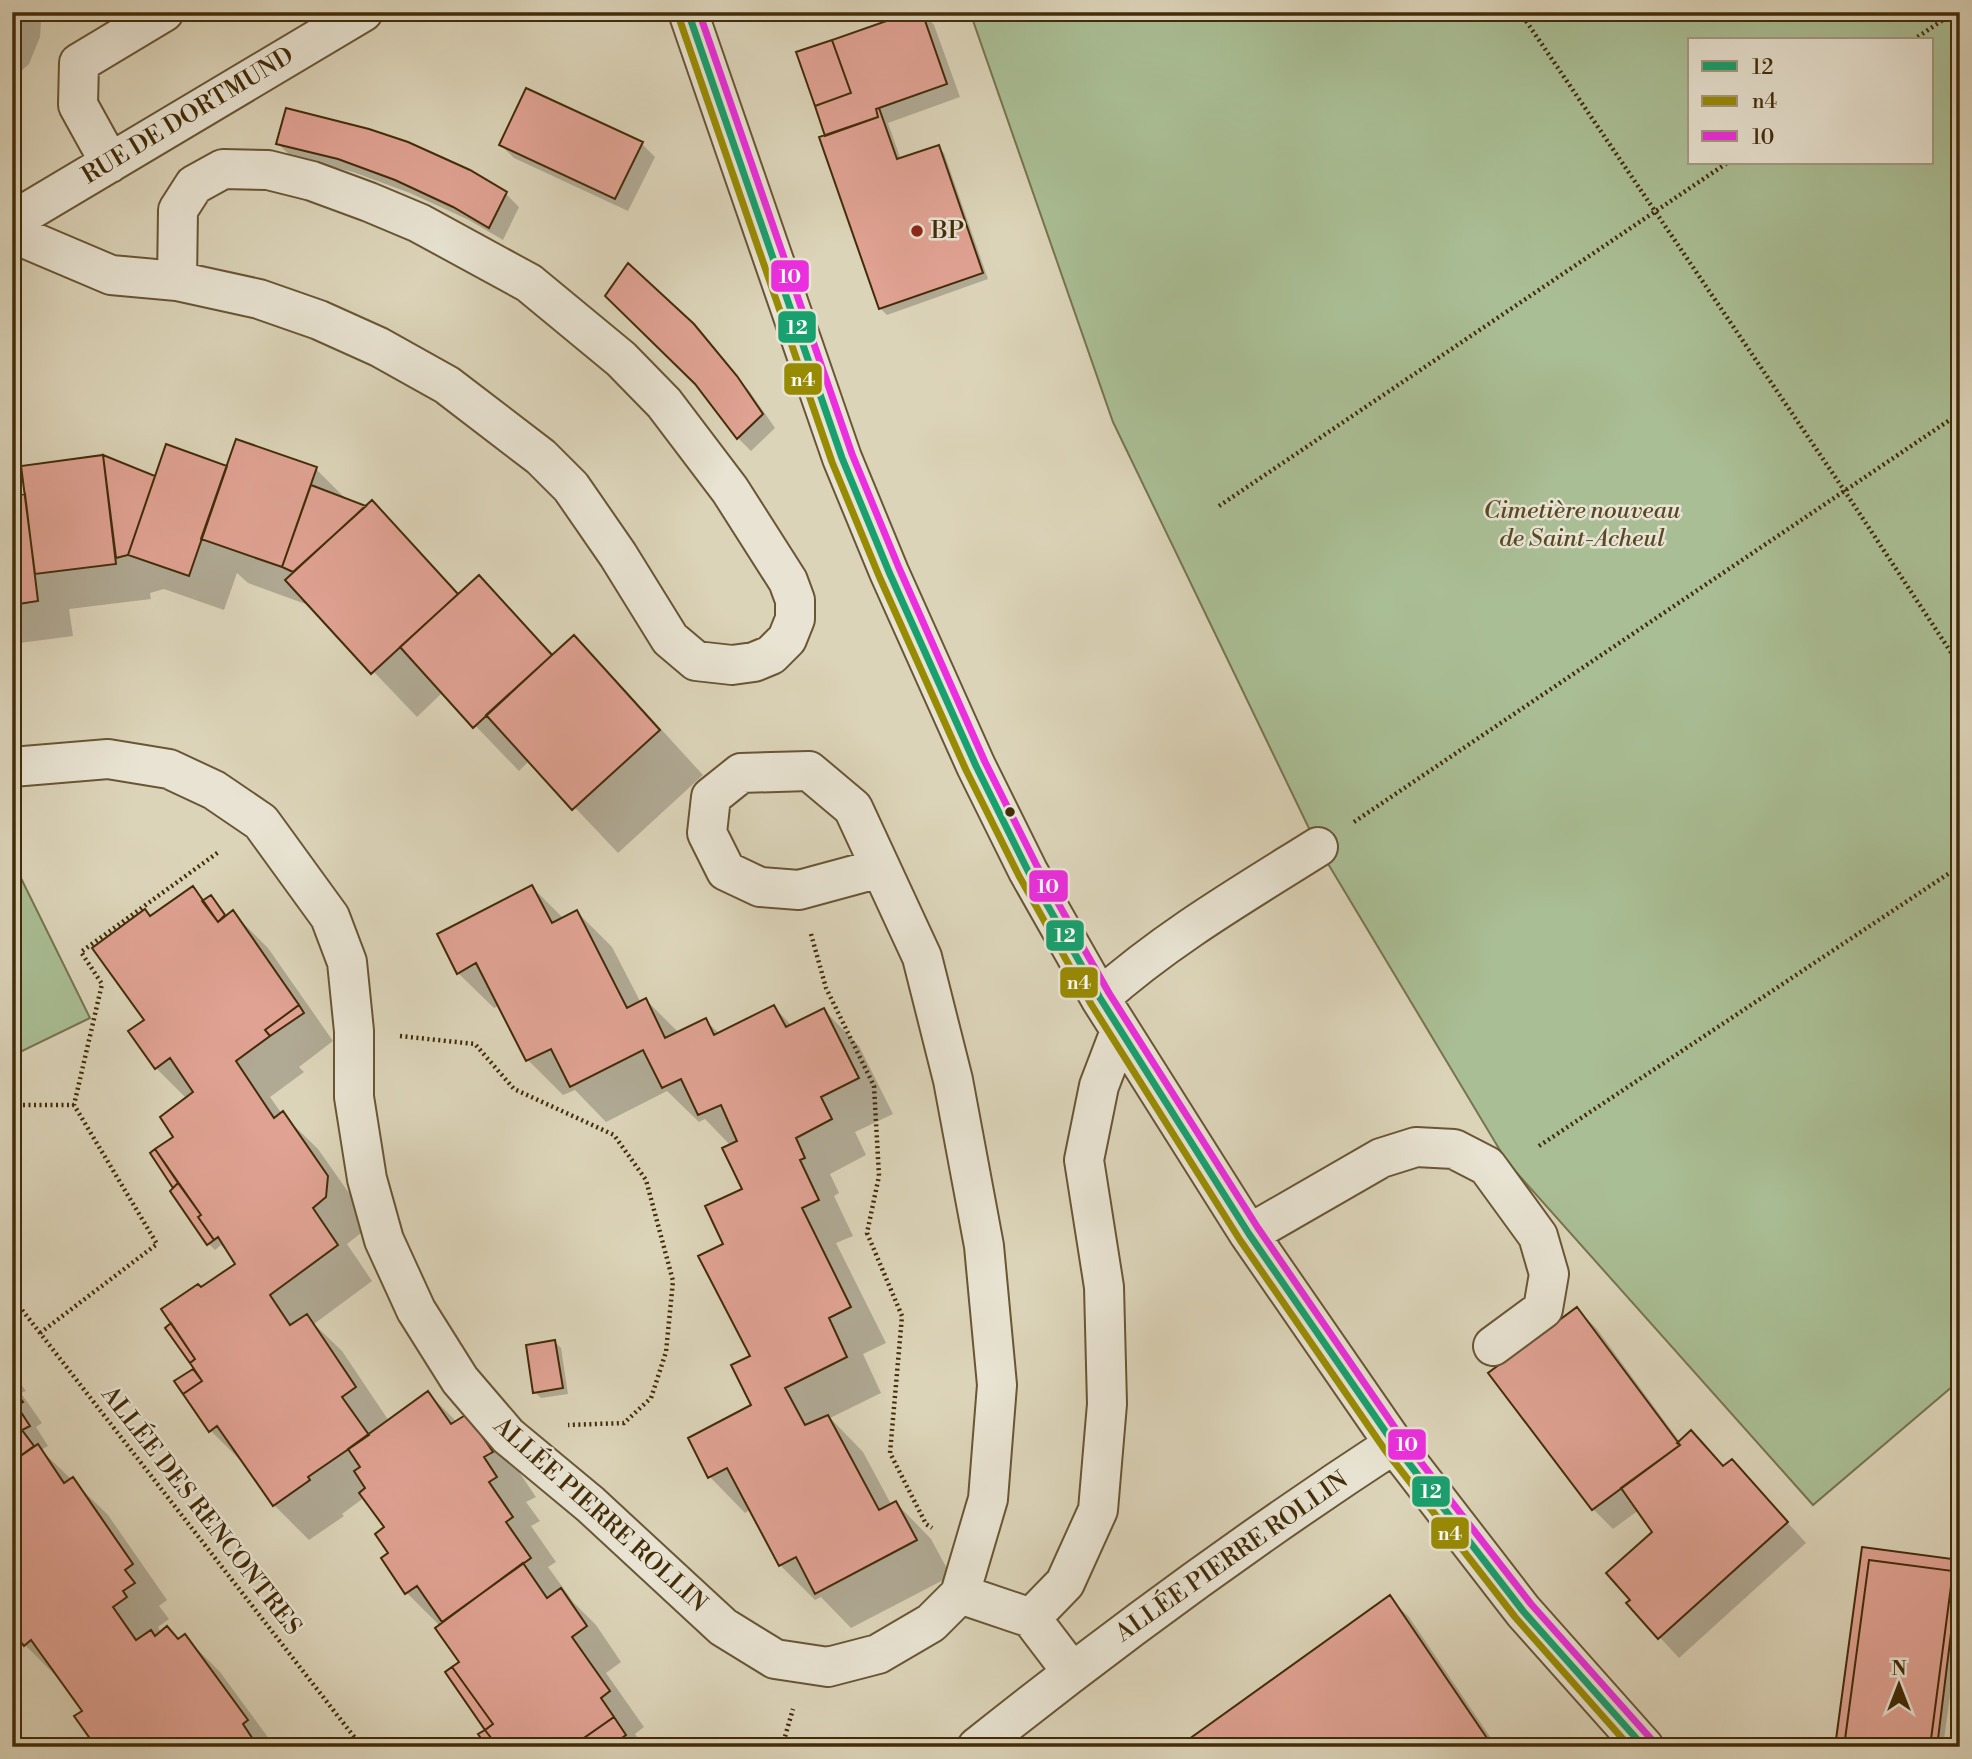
<svg xmlns="http://www.w3.org/2000/svg" width="1972" height="1759" font-family="'Libre Bodoni',serif">
<style>
.green{fill:#aabe95;stroke:#76754e;stroke-width:2;fill-rule:evenodd}
.shadow{fill:#0003}
.building{fill:#e0a293;stroke:#432c08;stroke-width:2}
.lines{fill:none;stroke-linecap:round;stroke-linejoin:round}
.minor-casing{stroke:#695634;stroke-width:42}
.path{stroke:#432c08;stroke-width:4.5;stroke-dasharray:2 3.5;stroke-linecap:butt}
.minor{stroke:#e8e3d2;stroke-width:38}
.bus-1-casing{stroke:#e8e3d2;stroke-width:12}
.bus-2-casing{stroke:#e8e3d2;stroke-width:12}
.bus-3-casing{stroke:#e8e3d2;stroke-width:12}
.bus-1{stroke:#18a06e;stroke-width:7}
.bus-2{stroke:#988b04;stroke-width:7}
.bus-3{stroke:#eb2edf;stroke-width:7}
.poi-dot{fill:#8f2418;stroke:#e8e3d2;stroke-width:2.5}
.bus-dot{fill:#432c08;stroke:#e8e3d2;stroke-width:2.5}
.labels{text-anchor:middle;dominant-baseline:central;stroke-width:5;stroke-linejoin:round;paint-order:stroke}
.street-label{font-size:24px;fill:#432c08;stroke:#e8e3d2}
.poi-label{font-size:24px;fill:#432c08;stroke:#e8e3d2;text-anchor:start}
.park-label{font-size:24px;font-style:italic;fill:#584924;stroke:#e8e3d2}
.line-badge{stroke:#e8e3d2;stroke-width:2.5}
.badge-label{font-size:19px;text-anchor:middle;font-weight:bold;fill:#fff}
</style>
<rect width="100%" height="100%" fill="#dcd4b9"/>
<filter id="stains"><feTurbulence type="fractalNoise" baseFrequency=".00286" numOctaves="4"/><feColorMatrix values="0 0 0 0 .2 0 0 0 0 .09 0 0 0 0 .02 0 0 0 .5 -.17"/></filter>
<radialGradient id="worn" r=".72"><stop offset=".6" stop-color="#630" stop-opacity="0"/><stop offset="1" stop-color="#630" stop-opacity=".3"/></radialGradient>
<path class="green" d="M970,12H1960V1380L1813,1505L1507,1162L1318,847L1113,422ZM1690,40H1932V163H1690Z
M12,860L90,1018L12,1056Z"/>
<path class="shadow" d="M12,12H40L41,22L40,37L29,64L12,79Z
M922,12L934,25L960,97L888,123L901,160L938,147L944,153L988,279L887,315L880,308L827,136Z
M278,144L506,194L519,207L503,240L469,220L410,193L353,172L292,157Z
M642,144L655,157L628,211L514,158L501,145Z
M707,340L750,392L775,428L751,451L738,438L697,384Z
M102,457L156,478L226,467L316,469L349,502L366,508L372,503L460,595L479,577L554,655L573,638L618,682L703,775L618,853L530,760L519,771L443,692L417,717L311,606L248,583L237,573L224,610L164,589L150,593L151,599L69,609L73,636L12,644V498L27,496Z
M532,887L564,919L577,912L612,947L641,1003L646,1000L679,1033L705,1020L720,1034L774,1007L792,1026L824,1010L859,1046L893,1114L855,1132L866,1155L830,1174L839,1193L834,1196L853,1236L836,1243L886,1343L863,1354L881,1393L830,1418L863,1452L892,1506L896,1503L931,1539L951,1576L851,1628L821,1597L815,1600L780,1565L751,1509L745,1513L710,1477L690,1438L753,1406L752,1357L725,1245L744,1190L731,1146L705,1119L699,1122L667,1091L606,1122L575,1090L563,1095L528,1060L500,1005L494,1008L458,973Z
M192,888L205,901L217,903L227,917L232,912L268,948L333,1041L299,1067L304,1072L270,1097L282,1114L318,1149L363,1213L361,1233L347,1244L372,1281L314,1324L342,1351L389,1421L428,1393L457,1422L466,1416L511,1460L536,1497L526,1502L540,1521L531,1526L556,1562L548,1567L574,1603L596,1625L621,1662L606,1673L644,1727L635,1734L644,1747H489L486,1732L461,1663L440,1626L407,1593L383,1558L391,1553L386,1528L365,1497L342,1514L344,1516L309,1540L274,1505L246,1466L210,1430L192,1371L201,1380L203,1379L201,1290L238,1264L221,1245L215,1250L209,1244L172,1191L176,1189L160,1157L176,1138L187,1099L156,1068L130,1032L146,1021L151,917Z
M1577,1309L1597,1329L1680,1442L1691,1432L1725,1468L1732,1461L1806,1543L1679,1658L1628,1603L1632,1600L1655,1532L1639,1510L1613,1529L1593,1509L1491,1373Z
M555,1342L561,1348L568,1394L541,1398L535,1392Z
M12,1372L26,1391L21,1393L42,1423L36,1427L48,1446L41,1450L108,1515L167,1600L159,1606L169,1619L158,1627L161,1633L167,1628L179,1640L185,1637L220,1672L275,1747H99L84,1712L60,1680L25,1645L12,1627Z
M1864,1549L1960,1562V1622L1943,1747H1837Z
M1389,1598L1409,1617L1497,1747H1181Z"/>
<path class="building" d="M12,12H21L12,38Z
M912,12H922L947,84L879,108L876,109L878,117L825,136L815,106L851,93L832,40Z
M832,40L851,93L815,106L796,52Z
M526,88L643,142L615,199L499,145Z
M286,108L369,129L408,142L470,170L507,192L489,228L453,207L395,180L338,159L276,144Z
M879,108L897,159L939,145L983,273L879,309L819,137L878,117L876,109Z
M628,263L694,324L737,376L763,414L737,439L695,384L605,296Z
M236,439L317,467L282,567L201,539Z
M166,444L227,466L189,576L128,555Z
M103,455L155,476L128,555L116,558Z
M103,455L116,564L35,574L21,466Z
M311,485L366,506L293,572L282,567Z
M25,494L38,601L12,605V496Z
M372,500L458,594L371,674L285,580Z
M479,575L552,655L473,728L400,647Z
M574,635L660,730L572,810L486,715Z
M532,885L552,923L577,910L627,1008L646,998L665,1038L706,1018L714,1035L774,1005L786,1027L824,1008L859,1078L821,1097L832,1119L796,1138L805,1158L800,1160L819,1200L802,1208L851,1307L829,1318L847,1357L785,1388L805,1425L828,1415L879,1510L896,1501L917,1540L815,1594L796,1557L779,1566L727,1468L708,1478L688,1438L751,1405L731,1365L750,1356L698,1256L723,1244L705,1206L742,1189L722,1148L737,1141L721,1105L698,1115L681,1079L662,1088L643,1050L570,1087L551,1049L526,1061L476,963L457,974L437,934Z
M193,886L218,922L233,910L299,1005L265,1030L270,1036L236,1061L274,1118L283,1111L328,1176L326,1197L313,1208L338,1245L270,1295L290,1325L307,1314L356,1387L342,1397L369,1435L308,1477L310,1480L273,1506L217,1426L209,1432L183,1394L202,1381L190,1363L195,1359L161,1309L198,1284L201,1287L235,1264L218,1237L214,1240L198,1217L201,1215L155,1149L173,1137L160,1117L193,1092L170,1058L155,1069L128,1031L144,1020L92,948L145,909L150,916Z
M211,895L225,915L218,922L202,901Z
M299,1005L304,1013L270,1036L265,1030Z
M155,1149L178,1183L173,1188L150,1153Z
M178,1183L201,1215L198,1217L214,1240L207,1245L170,1191Z
M1577,1307L1680,1445L1592,1510L1488,1373Z
M171,1323L195,1359L190,1363L165,1328Z
M555,1340L563,1388L533,1393L526,1345Z
M193,1369L202,1381L183,1394L174,1381Z
M12,1387L23,1402L17,1406L30,1426L22,1430L34,1446L12,1462Z
M428,1391L451,1424L467,1414L493,1452L484,1457L497,1477L489,1482L513,1517L506,1522L531,1558L442,1622L417,1586L405,1594L381,1558L388,1553L375,1534L384,1527L359,1493L365,1488L354,1471L360,1467L348,1449Z
M1691,1430L1723,1466L1732,1459L1788,1522L1658,1639L1626,1603L1630,1600L1606,1573L1652,1532L1621,1488L1680,1445L1677,1443Z
M38,1444L64,1483L73,1477L133,1564L125,1570L135,1583L123,1591L127,1597L113,1607L136,1640L151,1630L155,1636L167,1626L178,1639L185,1634L248,1720L243,1724L258,1747H96L74,1716L82,1711L31,1640L24,1646L12,1630V1462Z
M1862,1547L1960,1560L1937,1747H1930L1953,1571L1869,1560L1844,1747H1835Z
M1869,1560L1953,1571L1930,1747H1844Z
M523,1563L547,1598L561,1588L587,1626L572,1637L610,1691L601,1698L614,1717L571,1747H498L485,1730L493,1724L452,1667L459,1662L435,1628Z
M1390,1595L1493,1747H1178Z
M452,1667L493,1724L485,1730L445,1672Z
M614,1717L626,1735L609,1747H571Z
M485,1730L498,1747H487L478,1734Z"/>
<g class="lines">
<g class="minor-casing">
<path id="minor" d="M688,12L842,458L889,572L976,766L1028,871L1100,998L1249,1234L1394,1444L1523,1611L1644,1747
M110,163L78,105L79,63L164,12
M12,221L363,12
M12,233L111,275L177,281L259,299L319,320L379,347L447,385L541,457L571,487L618,555L670,639L696,661L732,665L754,662L771,655L787,639L795,619V600L788,581L730,490L664,403L621,359L529,283L419,223L369,202L312,181L268,170L223,169L194,185L178,210L177,281
M12,767L108,759L169,769L214,790L261,822L330,917L347,962L354,1031V1097L367,1179L384,1240L416,1310L460,1380L508,1436L590,1504L723,1627L775,1659L828,1667L878,1654L931,1623L960,1594L988,1499L997,1385L984,1246L953,1080L922,957L853,808L809,771L741,773L711,797L707,833L726,871L760,887L799,890L880,868
M1100,998C1166,939 1243,894 1318,847
M1249,1234L1381,1158L1416,1147L1454,1149L1487,1166L1538,1236L1549,1274L1543,1309L1493,1346
M960,1594L1031,1618L1072,1672
M1031,1618L1065,1583L1098,1510L1107,1404L1104,1287L1084,1160L1099,1086L1120,1031
M977,1747C1111,1640 1250,1538 1394,1444"/>
</g>
<path class="path" d="M1520,12L1844,490L1960,666
M1913,40L1955,12
M1219,506L1727,163
M1354,822L1960,413
M811,934L826,988L874,1086L879,1176L867,1233L902,1316L890,1453L926,1524L932,1528
M400,1036L475,1044L514,1089L614,1135L646,1180L673,1281L666,1352L651,1398L624,1423L568,1425
M12,1105H74
M1539,1146L1960,866
M12,1297L362,1747
M40,1333L157,1244L74,1105L102,984L81,952L220,851
M782,1747L793,1709"/>
<use href="#minor" class="minor"/>
<g class="bus-1-casing">
<path id="bus-1" d="M688,12L842,458L889,572L976,766L1028,871L1100,998L1249,1234L1394,1444L1523,1611L1644,1747"/>
</g>
<g class="bus-2-casing">
<path id="bus-2" d="M678,15L832,462L879,576L966,770L1019,876L1091,1004L1240,1240L1385,1450L1515,1617L1630,1747"/>
</g>
<g class="bus-3-casing">
<path id="bus-3" d="M699,12L852,454L899,568L985,762L1037,866L1109,993L1258,1228L1402,1438L1531,1604L1652,1740"/>
</g>
<use href="#bus-1" class="bus-1"/>
<use href="#bus-2" class="bus-2"/>
<use href="#bus-3" class="bus-3"/>
</g>
<circle class="poi-dot" cx="917" cy="231" r="7"/>
<circle class="bus-dot" cx="1010" cy="812" r="6"/>
<g class="labels">
<g class="street-label">
<text transform="translate(188 116) rotate(-31)">RUE DE DORTMUND</text>
<text transform="translate(201 1511) rotate(52)">ALLÉE DES RENCONTRES</text>
<text transform="translate(600 1515) rotate(42)">ALLÉE PIERRE ROLLIN</text>
<text transform="translate(1232 1557) rotate(-35)">ALLÉE PIERRE ROLLIN</text>
</g>
<g class="poi-label">
<text x="931" y="231">BP</text>
</g>
<g class="park-label">
<text x="1582" y="511">Cimetière nouveau<tspan x="1582" dy="28">de Saint-Acheul</tspan></text>
</g>
</g>
<g class="line-badge">
<rect x="770" y="259" width="40" height="34" rx="7" fill="#eb2edf"/>
<rect x="777" y="310" width="40" height="34" rx="7" fill="#18a06e"/>
<rect x="783" y="362" width="40" height="34" rx="7" fill="#988b04"/>
<rect x="1028" y="869" width="41" height="34" rx="7" fill="#eb2edf"/>
<rect x="1045" y="919" width="40" height="33" rx="7" fill="#18a06e"/>
<rect x="1059" y="966" width="40" height="33" rx="7" fill="#988b04"/>
<rect x="1387" y="1428" width="40" height="33" rx="7" fill="#eb2edf"/>
<rect x="1411" y="1475" width="40" height="33" rx="7" fill="#18a06e"/>
<rect x="1430" y="1516" width="40" height="34" rx="7" fill="#988b04"/>
</g>
<g class="badge-label">
<text x="790" y="283">10</text>
<text x="797" y="334">12</text>
<text x="803" y="386">n4</text>
<text x="1048" y="893">10</text>
<text x="1065" y="942">12</text>
<text x="1079" y="989">n4</text>
<text x="1407" y="1451">10</text>
<text x="1431" y="1498">12</text>
<text x="1450" y="1540">n4</text>
</g>
<rect width="1972" height="1759" fill="none" stroke="#dcd4b9" stroke-width="42"/>
<rect x="14" y="14" width="1944" height="1731" fill="none" stroke="#432c08" stroke-width="3.5"/>
<rect x="21" y="21" width="1930" height="1717" fill="none" stroke="#432c08" stroke-width="2"/>
<rect x="1688" y="38" width="245" height="126" fill="#e8e3d2" stroke="#a69a81" stroke-width="2"/>
<rect x="1702" y="61" width="35" height="10" fill="#18a06e" stroke="#a69a81" stroke-width="2"/>
<text x="1752" y="74" font-size="21" fill="#432c08">12</text>
<rect x="1702" y="96" width="35" height="10" fill="#988b04" stroke="#a69a81" stroke-width="2"/>
<text x="1752" y="108" font-size="21" fill="#432c08">n4</text>
<rect x="1702" y="131" width="35" height="10" fill="#eb2edf" stroke="#a69a81" stroke-width="2"/>
<text x="1752" y="144" font-size="21" fill="#432c08">10</text>
<g transform="translate(1899 1685)" stroke="#e8e3d2" stroke-width="5" paint-order="stroke">
<path d="M0-5L12 26L0 18L-12 26Z" fill="#432c08"/>
<text y="-10" font-size="19" font-weight="bold" text-anchor="middle" fill="#432c08">N</text>
</g>
<rect width="100%" height="100%" filter="url(#stains)"/>
<rect width="100%" height="100%" fill="url(#worn)"/>
</svg>
